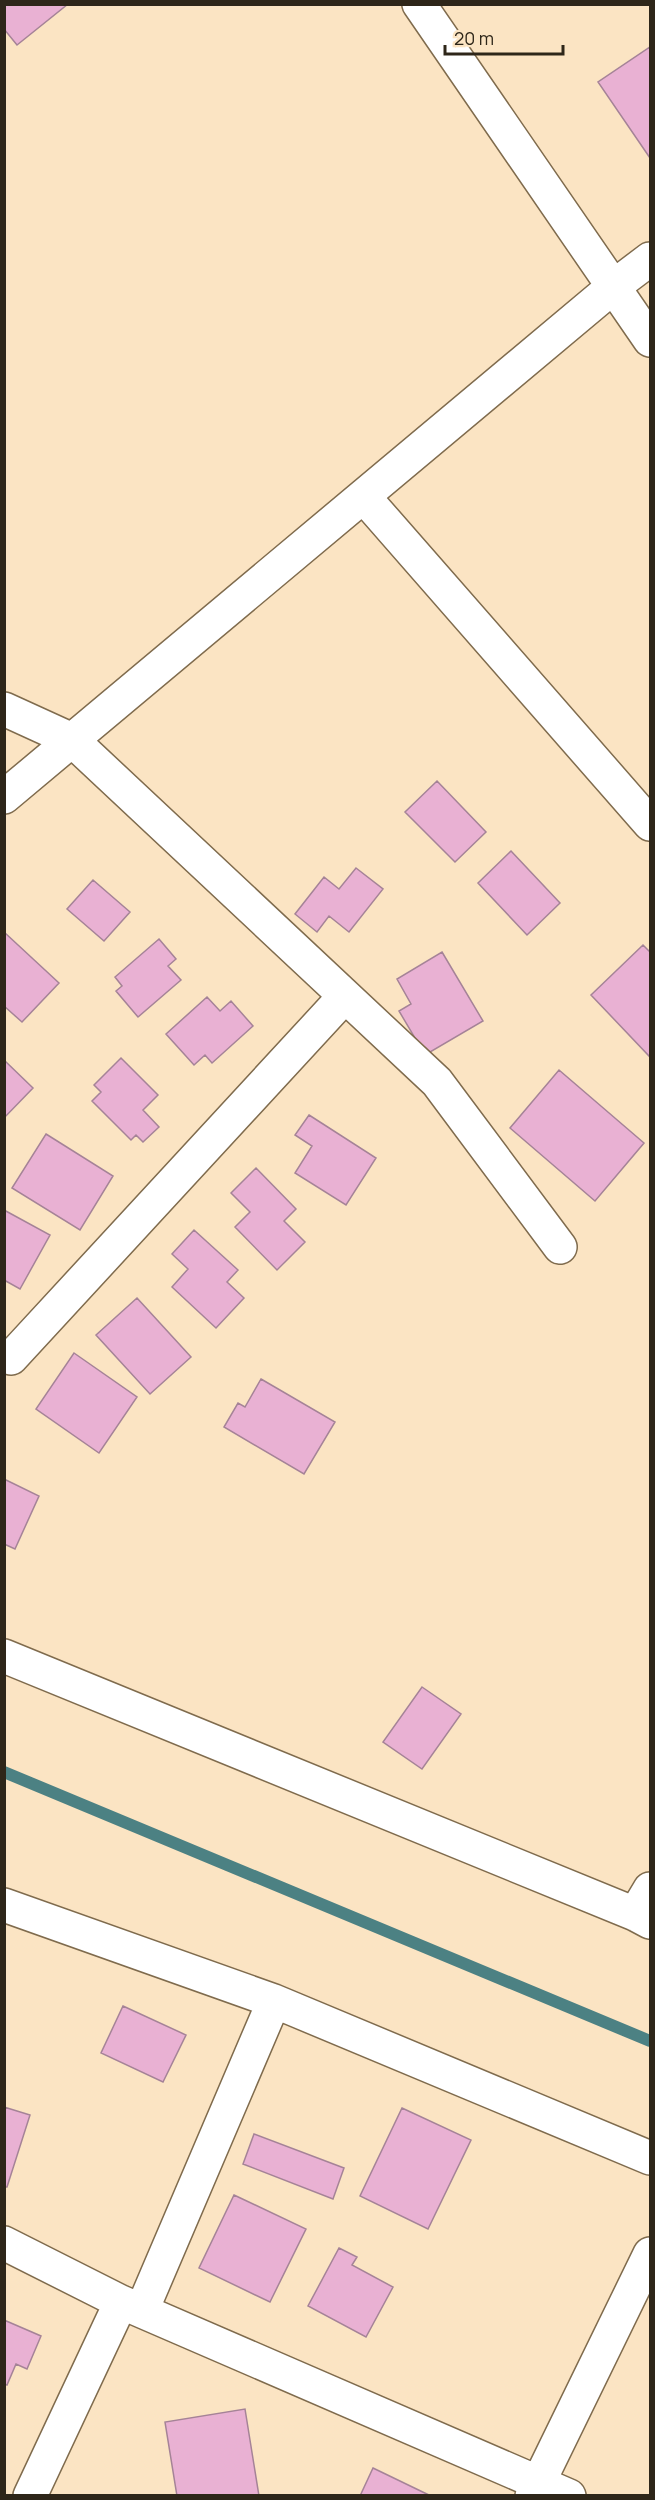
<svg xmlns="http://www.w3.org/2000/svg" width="655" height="2500" font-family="Manrope,sans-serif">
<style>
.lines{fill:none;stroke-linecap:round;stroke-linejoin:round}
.stream{stroke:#4c8183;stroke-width:12}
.building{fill:#e9b1d3;stroke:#a58397;stroke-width:1.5}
.minor-casing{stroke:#7f6b4d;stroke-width:36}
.minor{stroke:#fff;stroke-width:33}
</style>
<rect width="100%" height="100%" fill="#fbe4c3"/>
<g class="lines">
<path class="stream" d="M4,1772L650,2041"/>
</g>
<path class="building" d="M4,4H68L17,45L4,29Z
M650,47V158L598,82Z
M437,781L486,832L455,862L405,812Z
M511,851L560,903L527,935L478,883Z
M356,868L383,889L349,932L329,916L317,932L295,914L324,877L339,889Z
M93,880L130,912L104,941L67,909Z
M4,932L59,983L22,1022L4,1006Z
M159,939L176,959L168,966L181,980L138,1017L116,991L122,986L115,977Z
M643,945L650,952V1057L591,995Z
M442,952L483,1021L425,1055L399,1011L411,1004L397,979Z
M207,997L220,1011L231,1001L253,1026L212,1063L205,1055L194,1065L166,1034Z
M121,1058L158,1095L143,1110L159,1127L143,1142L136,1135L131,1140L92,1101L101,1092L94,1085Z
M4,1060L33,1088L4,1118Z
M559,1070L644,1143L595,1201L510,1128Z
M309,1115L376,1158L346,1205L295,1173L312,1146L295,1135Z
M46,1134L113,1176L80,1230L12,1188Z
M256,1168L296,1209L284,1221L305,1242L277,1270L235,1227L250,1212L231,1193Z
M4,1210L50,1235L20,1289L4,1280Z
M194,1230L238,1270L227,1282L244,1298L216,1328L172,1287L188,1269L172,1254Z
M137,1298L191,1357L150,1394L96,1335Z
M74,1353L137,1397L99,1453L36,1409Z
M261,1379L335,1422L304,1474L224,1427L238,1403L245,1407Z
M4,1479L39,1496L15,1549L4,1544Z
M422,1687L461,1714L422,1769L383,1742Z
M123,2006L186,2035L163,2082L101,2053Z
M4,2107L30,2115L7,2187H4Z
M402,2108L471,2140L428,2229L360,2196Z
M254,2134L344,2168L333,2199L243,2164Z
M234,2195L306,2229L270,2302L199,2268Z
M339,2248L357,2257L352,2265L393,2287L366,2337L308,2306Z
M4,2320L41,2336L27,2369L16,2364L7,2385L4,2384Z
M245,2409L259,2496H177L165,2422Z
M373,2468L431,2496H360Z"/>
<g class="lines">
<g class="minor-casing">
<path id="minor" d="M419,4L650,340
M364,497L650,824
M4,709L72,740L437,1082L560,1247
M4,797L613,287L650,259
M11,1358L345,996
M4,1656L635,1914L650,1922
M4,1905L274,2001L650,2158
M635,1914L650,1889
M4,2243L121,2302L569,2496
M142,2310L274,2001
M30,2496L121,2302
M532,2496L650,2254"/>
</g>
<use href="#minor" class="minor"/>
</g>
<rect width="655" height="2500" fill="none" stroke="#2e2619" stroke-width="12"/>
<path d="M445 45v9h118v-9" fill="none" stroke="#2e2619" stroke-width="3"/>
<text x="454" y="45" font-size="18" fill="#2e2619" stroke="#fbe4c3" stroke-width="4.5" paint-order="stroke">20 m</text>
</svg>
